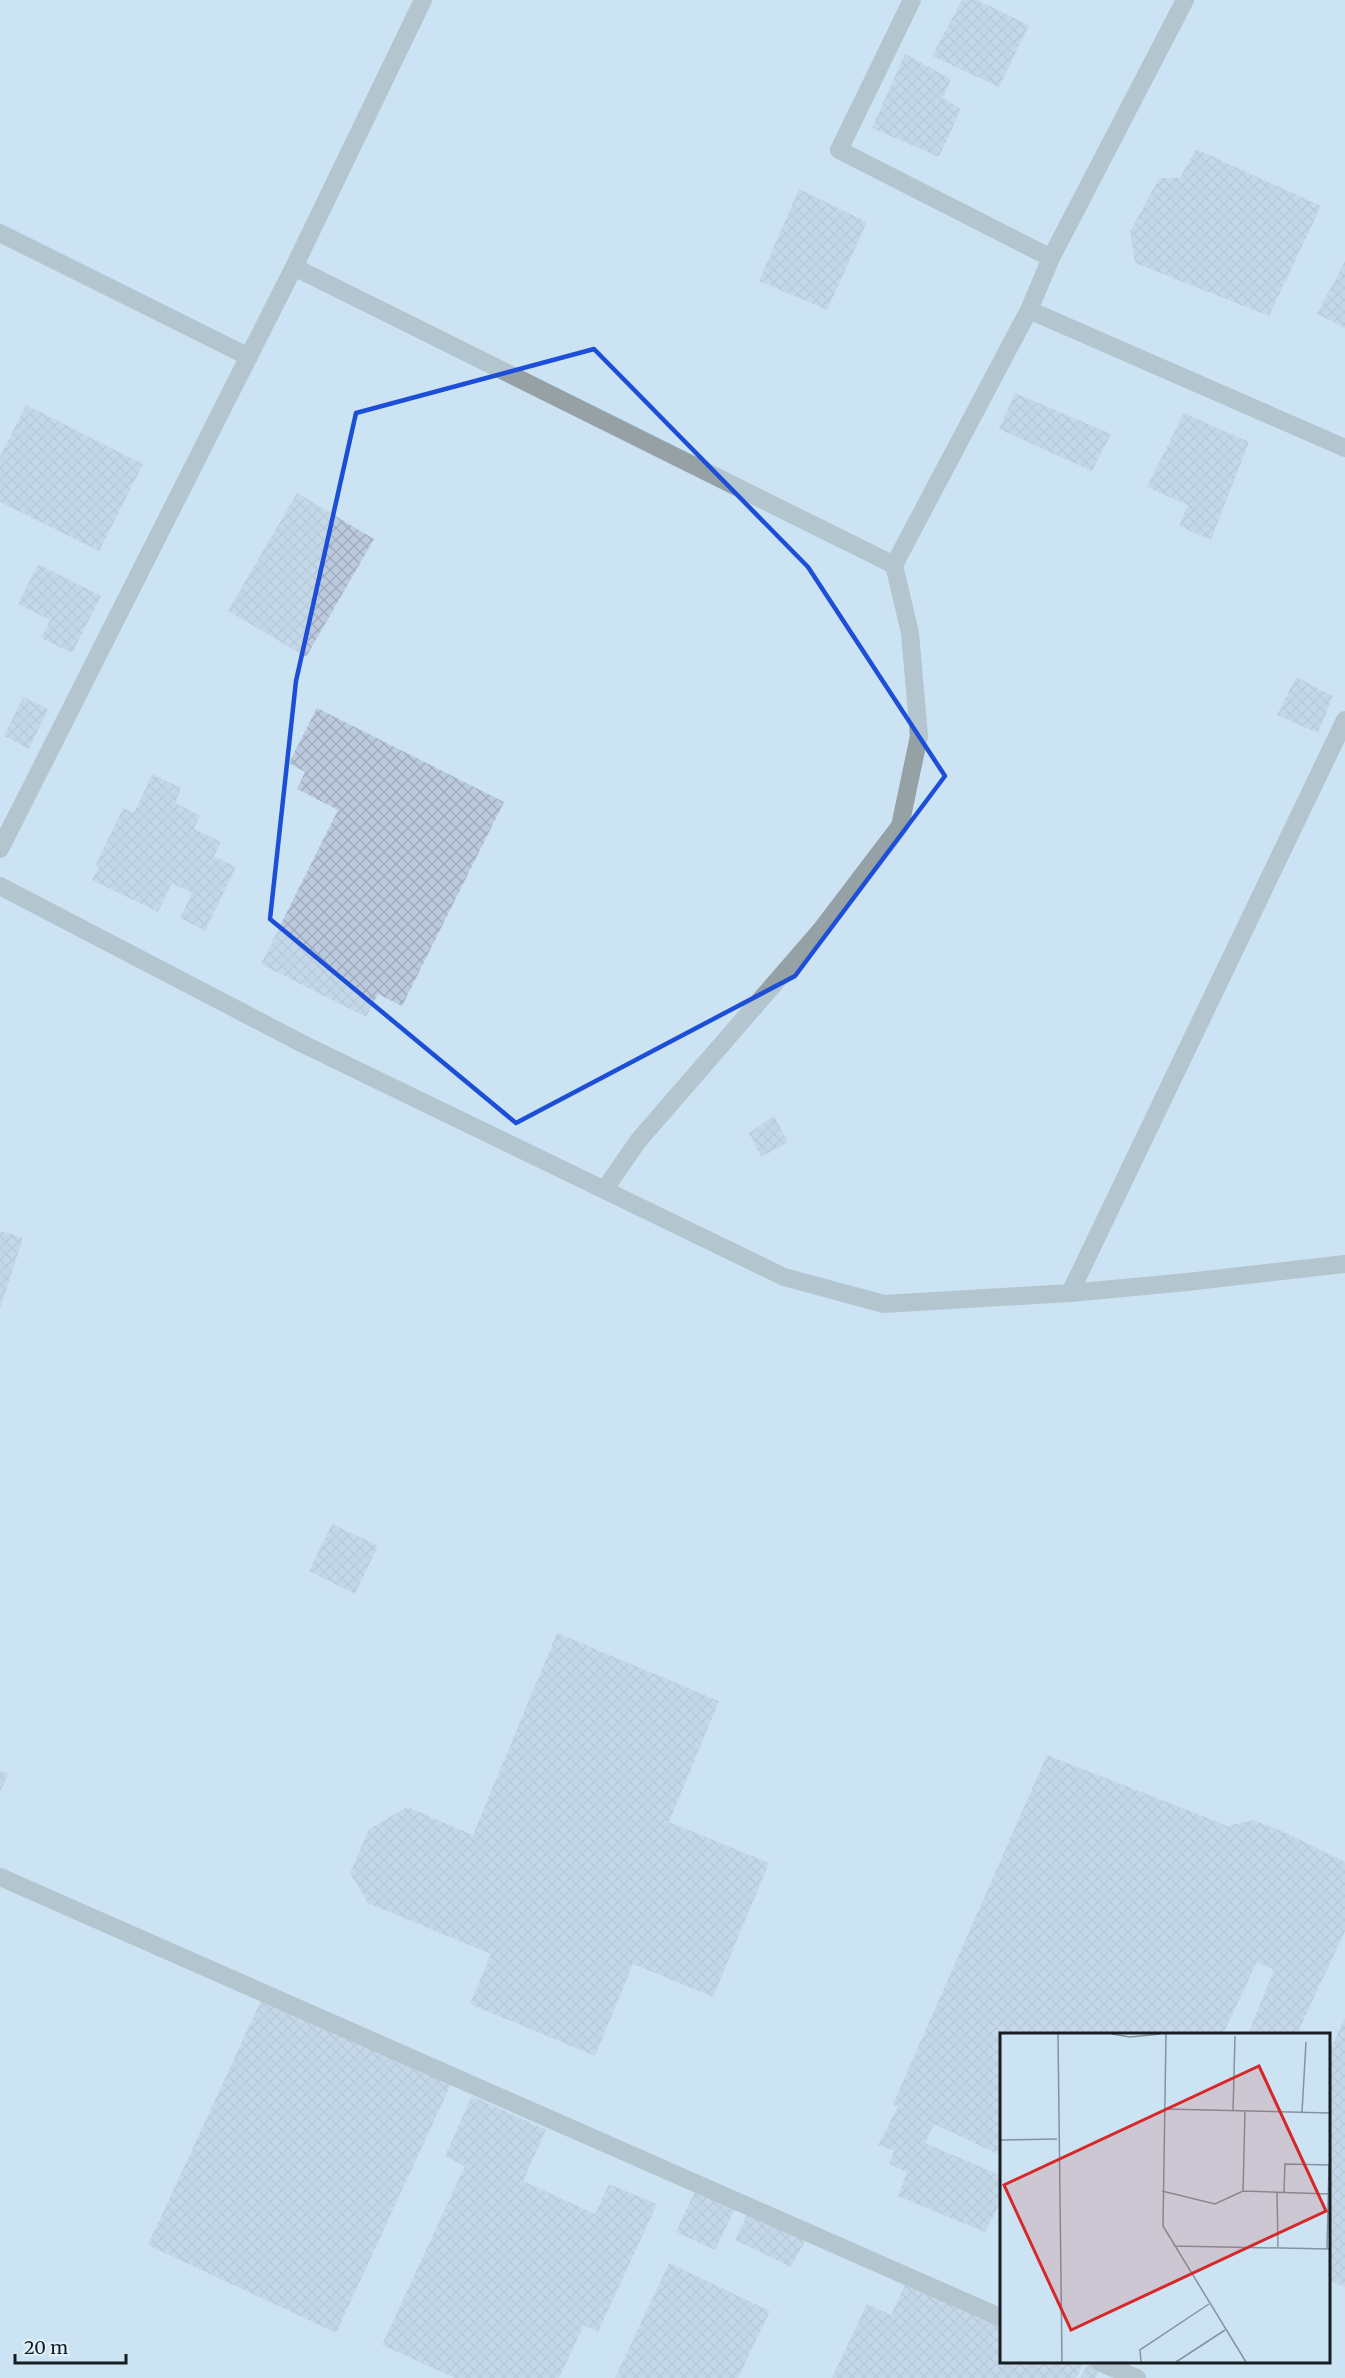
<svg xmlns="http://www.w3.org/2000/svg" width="1345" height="2378" font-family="Merriweather,serif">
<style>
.building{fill:url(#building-cross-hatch)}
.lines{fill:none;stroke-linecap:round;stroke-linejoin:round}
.minor{stroke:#95a1a5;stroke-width:18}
.marked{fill:none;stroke:#1d4ed8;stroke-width:4.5;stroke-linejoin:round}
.inset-road{fill:none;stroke:#8394a0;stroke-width:1.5}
.view{fill:#d62828;fill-opacity:0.15;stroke:#d62828;stroke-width:3}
.inset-edge{fill:none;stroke:#151d23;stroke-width:3}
</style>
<defs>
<pattern id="building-cross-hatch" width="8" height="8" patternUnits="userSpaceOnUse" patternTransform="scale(1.5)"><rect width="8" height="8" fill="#bccade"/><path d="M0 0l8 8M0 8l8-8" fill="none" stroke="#a1adbe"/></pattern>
</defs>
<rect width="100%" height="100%" fill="#cce3f3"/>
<path class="building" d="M962,0H977L1029,25L999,87L932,56Z
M905,54L951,79L943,98L961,109L939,157L872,128Z
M1196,149L1321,206L1269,316L1135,263L1130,232L1159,178H1180Z
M799,189L867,222L827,310L759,281Z
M1345,261V328L1317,314Z
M1015,393L1111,434L1092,471L999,429Z
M26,405L143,464L99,551L0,502V457Z
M1184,413L1249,442L1211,540L1179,526L1188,505L1147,487Z
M297,493L374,539L306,657L228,611Z
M38,564L101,596L72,653L41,638L50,620L18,604Z
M1296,677L1333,696L1318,733L1277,715Z
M23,697L48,709L29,749L4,736Z
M317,708L504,802L402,1006L378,994L366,1017L261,964L338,810L297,789L305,772L289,763Z
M152,774L181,788L175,803L200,815L194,829L221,842L214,856L236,867L205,931L180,918L192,893L172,883L158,912L92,880L99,867L96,864L123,808L134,813Z
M774,1116L788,1142L761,1157L749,1133Z
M0,1231L23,1238L0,1309Z
M332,1524L378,1546L355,1594L309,1571Z
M557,1633L719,1701L669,1822L769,1863L713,1997L633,1964L595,2056L470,2004L491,1954L368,1903L350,1873L369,1829L407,1807L473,1835Z
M1047,1755L1228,1826L1253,1820L1284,1832L1345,1862V1931L1297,2034H1248L1274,1970L1257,1962L1223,2034H1002V2156L934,2124L925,2143L1002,2176V2199L985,2232L898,2196L907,2172L889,2164L894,2151L878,2145L898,2107L893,2104Z
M0,1771L8,1774L0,1792Z
M264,1994L452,2082L336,2333L148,2245Z
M1345,2018V2287L1328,2280V2055Z
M472,2096L546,2130L523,2181L595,2214L609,2184L657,2204L598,2332L584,2325L559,2378H455L382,2345L465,2166L445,2156Z
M696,2189L736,2207L715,2250L676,2232Z
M748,2213L805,2241L791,2267L735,2240Z
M669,2263L770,2311L738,2378H615Z
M908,2279L1002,2323V2362H1084L1076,2378H832L867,2304L891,2315Z
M1088,2362L1101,2366L1096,2378H1081Z"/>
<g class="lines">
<path class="minor" d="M912,0L839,150L1051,258
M0,233L249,357
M294,267L894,565
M1029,310L1345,448
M0,849L294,267L423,0
M0,886L303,1044L784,1277L884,1304L1070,1293L1187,1282L1345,1264
M605,1189L638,1141L821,930L900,826L919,736L910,633L894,565L1029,310L1051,258L1185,0
M1070,1293L1345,720
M0,1877L1002,2318
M1099,2362L1137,2378"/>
</g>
<path d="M0 0H1345V2378H0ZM594,349L808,567L945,776L795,976L516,1123L270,919L296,681L356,413Z" fill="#cce3f3" fill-opacity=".55" fill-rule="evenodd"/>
<path class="marked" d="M594,349L808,567L945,776L795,976L516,1123L270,919L296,681L356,413Z"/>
<g transform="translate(1000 2033)">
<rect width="330" height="330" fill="#cce3f3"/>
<path class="inset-road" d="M58,1L62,329M112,1L130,4L160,1M166,1L163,193L246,329M164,76L330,80M233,78L235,3M302,79L306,9M0,107L57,106M162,158L215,171L243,158L330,161M243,158L245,78M277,159L278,214M284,159L285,131L330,132M174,213L330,216M327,216L329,132M141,329L140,317L209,271M176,329L225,297"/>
<path class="view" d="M259,33L326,178L71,297L4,152Z"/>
<rect width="330" height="330" class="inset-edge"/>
</g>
<path d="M15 2354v9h111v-9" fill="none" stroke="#151d23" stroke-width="3"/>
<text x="24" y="2354" font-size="18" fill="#151d23" stroke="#ddf0fc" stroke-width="4.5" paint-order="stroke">20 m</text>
</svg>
